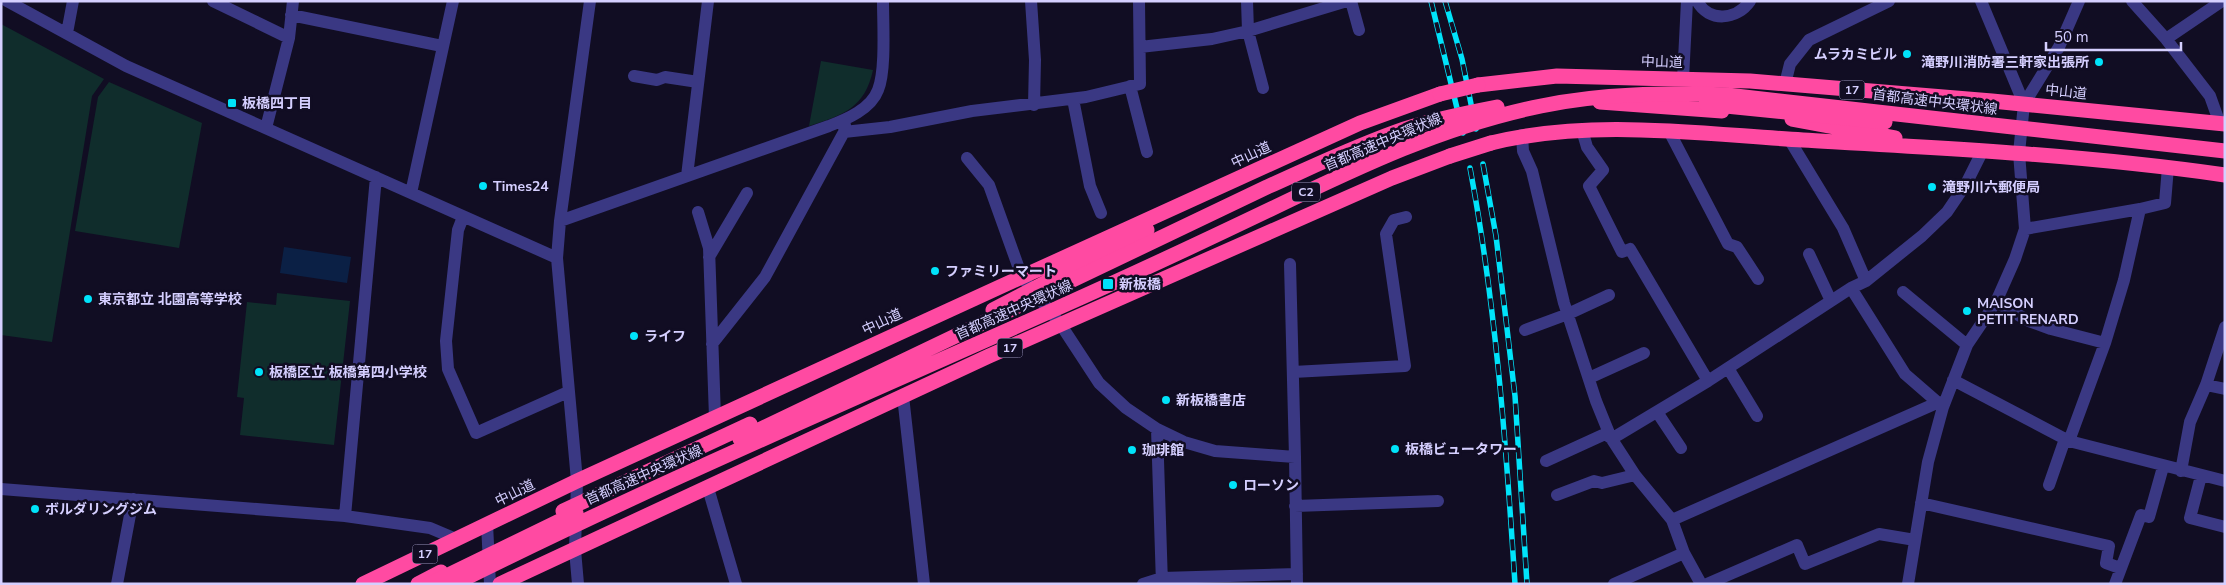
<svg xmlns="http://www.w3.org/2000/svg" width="2226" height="585" font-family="'Nunito Sans','Noto Sans JP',sans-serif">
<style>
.green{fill:#102d2c}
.water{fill:#0b2045}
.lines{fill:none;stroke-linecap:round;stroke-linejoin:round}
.minor{stroke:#3a3883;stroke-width:12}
.highway{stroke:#ff4aa2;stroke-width:15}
.rail-casing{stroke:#00e3fa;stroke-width:5.5}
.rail{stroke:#110d23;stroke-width:4;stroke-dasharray:11;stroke-linecap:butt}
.highway-bridge{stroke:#ff4aa2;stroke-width:15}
.poi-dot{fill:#00e3fa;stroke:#110d23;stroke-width:2}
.labels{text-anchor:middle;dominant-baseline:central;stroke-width:5;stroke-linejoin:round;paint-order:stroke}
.shield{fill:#110d23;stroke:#9a95bd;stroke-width:1}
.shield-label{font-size:12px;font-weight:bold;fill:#d5cfff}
.poi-label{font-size:14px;font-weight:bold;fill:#d5cfff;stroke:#110d23;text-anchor:start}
.street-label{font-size:14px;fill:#d5cfff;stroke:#110d23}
</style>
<rect width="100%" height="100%" fill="#110d23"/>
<path class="green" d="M1,24L104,79L92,96L52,342L1,335Z
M821,61L873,70C865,108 843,115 809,126Z
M109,82L202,123L179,248L75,231L98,97Z
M277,293L350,301L334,445L240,435L244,398L237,397L247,302L276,305Z"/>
<path class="water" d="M284,247L351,257L347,283L280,273Z"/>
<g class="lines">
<path class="minor" d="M7,1L126,66L557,258
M213,1L289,38
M1031,1L1035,60L1034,105
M1351,1L1359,30
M1697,1C1709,23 1737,20 1750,1
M1981,1L2024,104
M2132,1L2166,39L2210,96L2220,124
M291,15L442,46
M67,33L73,1
M2166,39L2222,1
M1140,47L1212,39L1248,31L1247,1
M634,76L657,80L665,77L698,82
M1683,79L1687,1
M1785,84L1790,64L1809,40L1889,1
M1130,86L1147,152
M1263,88L1248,31L1347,1
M1073,99L1090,186L1101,213
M266,128L289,38L293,1
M1582,130L1587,147L1603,170L1589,186L1622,252L1630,249L1708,381
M1669,131L1728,244L1737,247L1758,279
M844,132L890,127L972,111L1086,97L1140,84L1139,1
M1522,135L1523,151L1532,171L1564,303L1596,401L1611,438L1635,475L1672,520L1684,553L1701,584
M1789,139L1843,228L1866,281
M967,158L989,185L1022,277L1061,325L1099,383L1126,408L1157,429L1184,442L1215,451L1295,457L1297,584
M687,176L708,1
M411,193L453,1
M698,212L709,248L715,417
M463,217L458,230L446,341L448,369L476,433L568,392
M560,221L829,126C847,119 871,109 878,90C886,71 883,24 883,1
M2025,229L2140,209L2165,203L2168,167
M1809,254L1831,301
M709,257L747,193
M1290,264L1295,457
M1851,288L1905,374L1943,407
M1903,292L1967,345
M1996,302L2029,321L2051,329L2105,343
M1525,330L1568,314L1609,295
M712,344L765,277L844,132L845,125
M1728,368L1757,416
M1293,372L1405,366L1386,234L1394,220L1406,217
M1589,378L1644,353
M1953,380L2069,441L2225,481
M2206,385L2225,389
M903,396L924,584
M1657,412L1681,448
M1157,429L1162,584
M2069,441L2105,343L2124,280L2140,209
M1546,461L1605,434L1611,438L1618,435L1708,381L1851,288L1866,281L1922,236L1947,212L1966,184L1983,150
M2181,471L2190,422L2206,385L2225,327
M2201,476L2190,518L2225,527
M2049,485L2065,439
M708,488L736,584
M1,489L345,516L430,528L456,539
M1557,495L1594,481L1602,483L1635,475
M1921,503L2109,546L2106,563L2120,568
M1295,506L1438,501
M345,516L376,177
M1672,520L1939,402
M487,524L490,584
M117,584L133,499
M578,584L575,550L577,481L557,258L560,221L590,1
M1143,584L1162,578L1297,574
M1614,584L1684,553
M1707,584L1797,545L1805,564L1879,534L1915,540
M1908,584L1928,462L1943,407L1967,345L1996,302L2015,259L2025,229L2019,153L2024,104L2059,47L2079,1
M2115,584L2141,515L2149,517L2163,467"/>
<path class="highway" d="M1478,85L1557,76L1750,81L1992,101L2225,124
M1600,102L1722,111
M1792,119L1895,138
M1491,143C1592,118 1700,134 1803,140C1944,148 2085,155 2225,175
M993,310L1147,230
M363,584L577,481L1004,285L1360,123L1440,94
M418,584L441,572
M500,584L989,356L1392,178L1450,156"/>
<g class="rail-casing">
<path id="rail" d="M1431,1L1463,133
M1445,1L1462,59L1476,129
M1483,164L1496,236L1515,396L1527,584
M1470,168C1496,306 1506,444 1515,584"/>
</g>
<use href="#rail" class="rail"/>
<path class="highway-bridge" d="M1440,94L1478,85
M1706,104L1885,122
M1450,156L1491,143
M740,439L1267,187C1312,167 1357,145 1404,129C1435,119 1466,113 1497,107
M563,511L750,424
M430,584L576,513
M454,584C650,486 852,400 1051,311C1125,278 1198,244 1271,209C1358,167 1446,125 1541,106C1603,93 1665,93 1727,95L2225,151"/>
</g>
<g class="poi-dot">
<circle cx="1907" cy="54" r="5"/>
<circle cx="2099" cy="62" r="5"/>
<rect x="227" y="98" width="10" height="10" rx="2.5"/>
<circle cx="483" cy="186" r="5"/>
<circle cx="1932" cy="187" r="5"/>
<circle cx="935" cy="271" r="5"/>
<rect x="1102" y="278" width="12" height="12" rx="2.5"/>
<circle cx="88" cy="299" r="5"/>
<circle cx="1967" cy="311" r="5"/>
<circle cx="634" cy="336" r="5"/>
<circle cx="259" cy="372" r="5"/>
<circle cx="1166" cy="400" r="5"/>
<circle cx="1395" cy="449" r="5"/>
<circle cx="1132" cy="450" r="5"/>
<circle cx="1233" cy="485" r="5"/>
<circle cx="35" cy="509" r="5"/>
</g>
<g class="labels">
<g class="shield">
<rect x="1839.5" y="80.5" width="25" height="19" rx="4"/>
<rect x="1292" y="182.5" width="28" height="19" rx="4"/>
<rect x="997.5" y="338.5" width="25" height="19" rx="4"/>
<rect x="412.5" y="544.5" width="25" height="19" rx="4"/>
</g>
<g class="shield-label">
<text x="1852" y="90">17</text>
<text x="1306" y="192">C2</text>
<text x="1010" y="348">17</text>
<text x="425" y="554">17</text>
</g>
<g class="poi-label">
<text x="1897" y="54" text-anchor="end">ムラカミビル</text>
<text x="2089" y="62" text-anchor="end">滝野川消防署三軒家出張所</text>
<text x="242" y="103">板橋四丁目</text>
<text x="493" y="186">Times24</text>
<text x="1942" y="187">滝野川六郵便局</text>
<text x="945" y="271">ファミリーマート</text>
<text x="1119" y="284">新板橋</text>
<text x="98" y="299">東京都立 北園高等学校</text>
<text x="1977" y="303">MAISON<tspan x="1977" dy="16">PETIT RENARD</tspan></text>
<text x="644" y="336">ライフ</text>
<text x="269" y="372">板橋区立 板橋第四小学校</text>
<text x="1176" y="400">新板橋書店</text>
<text x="1405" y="449">板橋ビュータワー</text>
<text x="1142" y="450">珈琲館</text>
<text x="1243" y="485">ローソン</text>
<text x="45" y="509">ボルダリングジム</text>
</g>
<g class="street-label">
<text transform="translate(1662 62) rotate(2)">中山道</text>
<text transform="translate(2066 92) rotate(6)">中山道</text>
<text transform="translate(1935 102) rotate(7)">首都高速中央環状線</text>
<text transform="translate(1383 142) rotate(-23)">首都高速中央環状線</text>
<text transform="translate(1251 155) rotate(-25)">中山道</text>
<text transform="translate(1014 310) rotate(-24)">首都高速中央環状線</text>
<text transform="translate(882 322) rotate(-25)">中山道</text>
<text transform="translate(644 475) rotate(-24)">首都高速中央環状線</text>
<text transform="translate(515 493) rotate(-26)">中山道</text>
</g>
</g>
<rect width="2226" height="585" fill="none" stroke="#d5cfff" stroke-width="5"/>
<path d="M2046 42v8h135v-8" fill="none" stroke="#d5cfff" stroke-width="2.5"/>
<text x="2054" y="42" font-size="15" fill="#d5cfff" stroke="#110d23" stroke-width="4" paint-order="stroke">50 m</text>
</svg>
